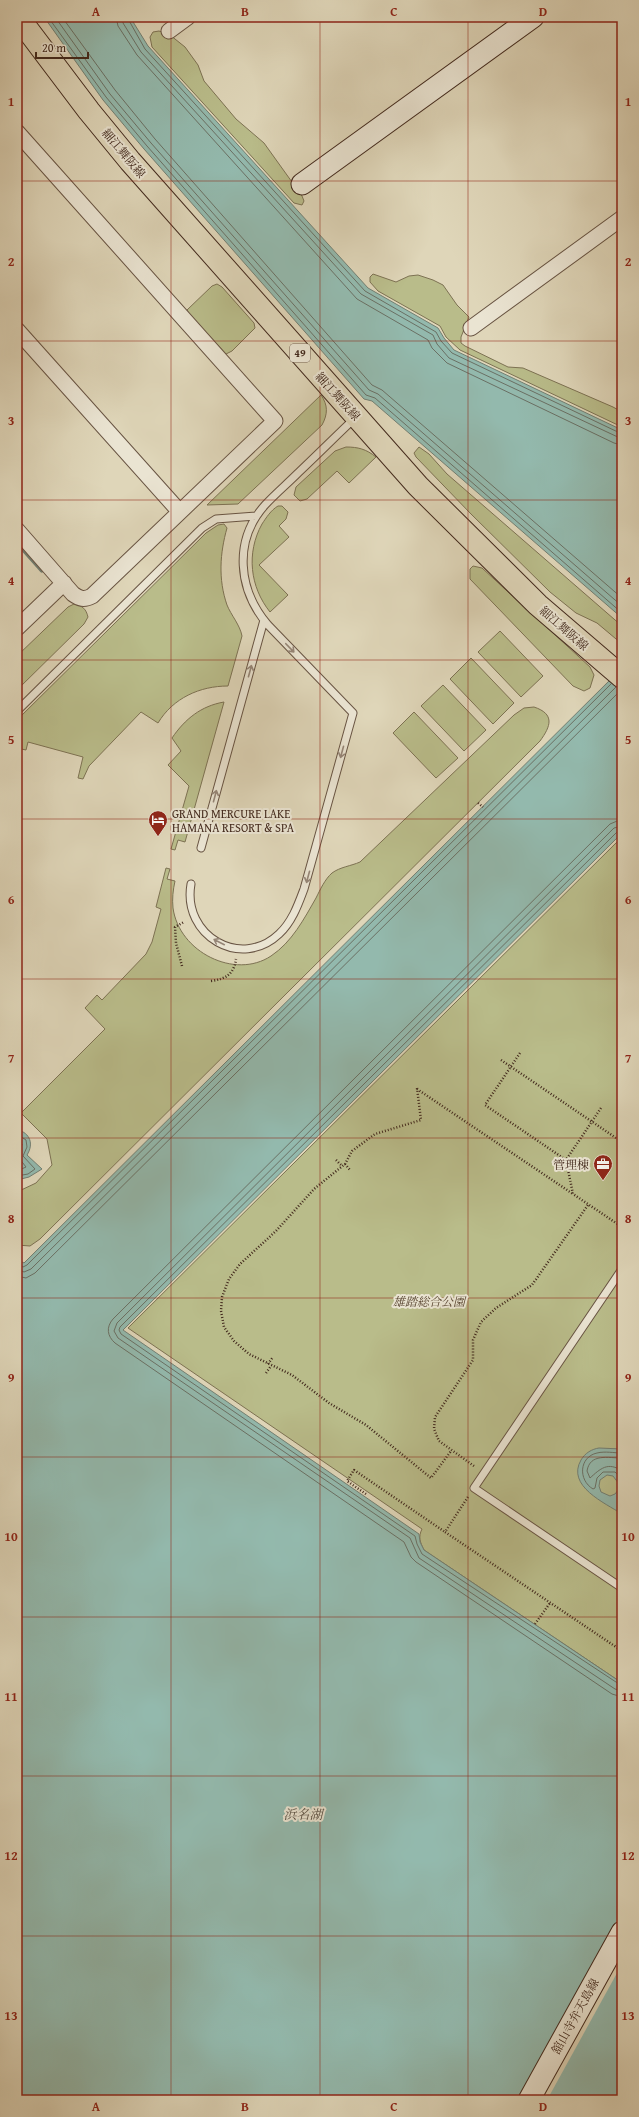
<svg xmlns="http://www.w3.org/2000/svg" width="639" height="2117" font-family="'Gentium Book Plus','Noto Serif JP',serif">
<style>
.green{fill:#b9bc8a;stroke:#7d7253}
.water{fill:#93b9ad;stroke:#727f73}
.pier{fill:#dfd6b9}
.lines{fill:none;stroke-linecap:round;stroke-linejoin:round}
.shore{stroke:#6a7064;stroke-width:1}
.stream{stroke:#727f73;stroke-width:5}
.lane-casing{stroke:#685443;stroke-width:9}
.street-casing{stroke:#685443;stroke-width:17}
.secondary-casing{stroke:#41281c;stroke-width:23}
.primary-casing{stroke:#41281c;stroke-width:24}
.path{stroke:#41281c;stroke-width:2.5;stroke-dasharray:1 2;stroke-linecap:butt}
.lane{stroke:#eae4d2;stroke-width:7}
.street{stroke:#eae4d2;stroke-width:15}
.secondary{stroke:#eae4d2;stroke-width:21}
.primary{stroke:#dfd6b9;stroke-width:22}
.oneway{stroke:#968677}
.grid{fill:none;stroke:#8f2418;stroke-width:1;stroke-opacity:0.55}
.labels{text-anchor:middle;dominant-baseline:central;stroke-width:4;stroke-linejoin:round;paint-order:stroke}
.shield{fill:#eae4d2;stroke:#746053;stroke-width:1}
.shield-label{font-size:11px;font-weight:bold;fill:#41281c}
.street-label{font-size:12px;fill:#41281c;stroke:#eae4d2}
.poi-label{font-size:12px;fill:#41281c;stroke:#eae4d2;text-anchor:start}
.park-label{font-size:12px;font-style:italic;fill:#594632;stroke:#eae4d2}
.water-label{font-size:13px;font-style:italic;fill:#564c40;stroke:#eae4d2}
.neatline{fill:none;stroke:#8f2418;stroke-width:1.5}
.grid-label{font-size:13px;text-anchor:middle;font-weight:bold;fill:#8f2418}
</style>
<rect width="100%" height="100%" fill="#dfd6b9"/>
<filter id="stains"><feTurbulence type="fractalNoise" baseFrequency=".005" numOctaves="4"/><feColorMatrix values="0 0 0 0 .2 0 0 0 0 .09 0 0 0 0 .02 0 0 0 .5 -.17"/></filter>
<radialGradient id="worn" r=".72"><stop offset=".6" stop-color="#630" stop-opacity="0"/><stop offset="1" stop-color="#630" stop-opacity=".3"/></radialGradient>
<path class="green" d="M159,31L170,35L185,47L198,65L204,81L236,119L264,143L302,196L304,201L302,205L294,203L152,47L150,37L153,32Z
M373,274L396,282L409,276L418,275L433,280L443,285L457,305L469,317L461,337V343L465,346L508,367L523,368L613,407L622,412V427L460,350L446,337L440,326L378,291L370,282V277Z
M217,284L222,287L254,323L255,328L232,351L226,354L189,314L187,310L212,286Z
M321,395C328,405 328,414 322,425L238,504L207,505Z
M346,447C358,447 366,449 376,457L349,483L337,471L307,499L300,501L294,495L296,487L335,451Z
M419,447L429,454L447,474L622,626V644L597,623L576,613L550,592L471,514L416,457L414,453Z
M278,506H282L288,512L286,519L279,526L289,537L259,565L288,595L270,612C250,587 246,553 262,524C266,518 271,510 278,506Z
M224,524L227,528C220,553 218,579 227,605C231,615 240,625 242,636L228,686C200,686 173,698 158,723L141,712L89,766L83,779L78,778L83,757L28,742L26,750L17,748V720L206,533L218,525Z
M473,566L482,568L590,667L594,675L590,688L584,691L573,686L470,579V569Z
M74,604C83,606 86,609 88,617L84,624L17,690V656L68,607Z
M500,631L543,676L521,697L478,652Z
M471,658L514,703L493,724L450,679Z
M443,685L486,730L464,751L421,706Z
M224,702L185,842L178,840L175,850L171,849L189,786L168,765L181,751L172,738C185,719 201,706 224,702Z
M534,707C555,714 551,726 540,741L40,1239L30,1246L17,1245V1192L36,1183L52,1165L47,1139L21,1113L105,1029L85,1008L97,995L102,1000L146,954L152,942L161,909L156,907L166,868L170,869L167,879L175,881C173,890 172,899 173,908C179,952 235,980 271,956C292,942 304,919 316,898C320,890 325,879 332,873C340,867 351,866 360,862L514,715L524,708Z
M414,712L458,758L436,778L393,733Z
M622,837V1683L424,1550C420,1542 418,1537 422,1529L128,1328Z"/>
<path class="water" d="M44,17H130L148,46L368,288L438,328L444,338L454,350L622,430V618L372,401L364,399L144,149L103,100Z
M622,668V833L123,1330L419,1534L420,1542L424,1550L622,1683V2100H17V1259L24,1263Z
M18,1130C30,1133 34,1144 27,1155L42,1169L29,1177L17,1180Z
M599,1448L622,1449V1484H619L613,1476L607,1475L600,1480L599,1486L601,1492L610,1496L615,1494L619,1489H622V1514C605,1503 566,1486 581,1460C585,1453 592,1449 599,1448Z"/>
<path class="pier" d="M622,1911V1964L547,2100H517Z"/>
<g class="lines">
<path class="shore" d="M48,17L106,97L147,146L366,395L375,398L622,613
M55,17L110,94L151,143L369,390L378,394L622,606
M62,17L115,90L155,139L372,385L382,390L622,598
M116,17L118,26L137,55L357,299L428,340L432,348L447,363L614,443L622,445
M122,17L123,23L141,52L361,294L433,335L437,344L449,358L622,439
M127,17L145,49L365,291L436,332L441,341L452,353L622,434
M622,819L610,824L113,1319C106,1327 107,1336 115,1343L404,1542L411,1557L416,1562L612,1694L622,1697
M622,826L614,828L117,1323L114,1331L118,1338L410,1538L419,1558L615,1689L622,1691
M622,831L617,832L120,1327L119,1330L121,1334L415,1536L417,1544L422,1554L622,1686
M17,1134L26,1140L27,1147L23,1156L35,1169L28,1174L17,1176
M17,1139L22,1144L19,1158L26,1167L17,1171
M17,1264L23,1267L27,1265L611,684
M17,1269L24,1272L31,1269L616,687
M17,1276L26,1278L35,1273L622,689
M622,1453C614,1453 605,1451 597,1453C579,1457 578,1480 593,1489L595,1488L597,1478L603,1472H615L622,1479
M622,1458C608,1458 590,1453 587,1471L590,1478C600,1469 608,1461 622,1471"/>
<path class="stream" d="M17,542L42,570"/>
<g class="lane-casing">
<path id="lane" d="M17,711L202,528L216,519L256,516
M201,848L264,620
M191,884C182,936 241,970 279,934C292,922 298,905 304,889L353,713L268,625C238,590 233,541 265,505C275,494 287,484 298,473C317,455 336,436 355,418
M622,1269L474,1488L622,1588"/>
</g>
<g class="street-casing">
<path id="street" d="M169,31L188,17
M17,132L275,421L92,596C84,600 80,599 73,594L17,530
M471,328L622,218
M17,330L179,511
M17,628L64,583"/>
</g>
<g class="secondary-casing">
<path id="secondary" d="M302,184L533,17
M529,2100L622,1932"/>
</g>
<g class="primary-casing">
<path id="primary" d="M18,17L89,111L130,161L418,486L538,605L622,677"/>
</g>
<path class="path" d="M478,803L483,807
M182,966L176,943L175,927L184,922
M211,981C226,979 234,974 236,959
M520,1053L485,1105L566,1160
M501,1060L622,1142
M417,1088L421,1120L375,1134L352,1151L345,1164L314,1189L276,1231L240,1264L229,1279L222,1297L221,1311L224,1327L234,1341L249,1354L292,1375L329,1403L366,1425L431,1478L451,1451
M417,1089L573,1194
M601,1108L566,1160L573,1194L622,1227
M336,1160L342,1166
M345,1164L350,1170
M268,1364L273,1357
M266,1373L271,1366
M474,1466L439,1441L434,1429L435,1417L473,1360V1340L481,1322L496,1308L532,1285L588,1205
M366,1494L347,1481L354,1470L445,1532
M468,1497L445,1532L622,1651
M535,1624L550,1603"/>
<use href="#lane" class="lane"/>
<use href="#street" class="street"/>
<use href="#secondary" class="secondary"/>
<use href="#primary" class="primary"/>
</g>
<defs><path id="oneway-shaft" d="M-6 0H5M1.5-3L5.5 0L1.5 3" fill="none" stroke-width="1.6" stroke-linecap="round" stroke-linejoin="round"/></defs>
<g class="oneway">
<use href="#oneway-shaft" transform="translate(290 648) rotate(46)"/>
<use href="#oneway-shaft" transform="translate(250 671) rotate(-75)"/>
<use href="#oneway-shaft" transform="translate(342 752) rotate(105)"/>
<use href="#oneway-shaft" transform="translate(215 796) rotate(-75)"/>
<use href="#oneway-shaft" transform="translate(308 877) rotate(105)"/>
<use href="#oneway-shaft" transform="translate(219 942) rotate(-153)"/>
</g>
<path class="grid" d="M171,17V2100M320,17V2100M468,17V2100M17,181H622M17,341H622M17,500H622M17,660H622M17,819H622M17,979H622M17,1138H622M17,1298H622M17,1457H622M17,1617H622M17,1776H622M17,1936H622"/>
<defs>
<g id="hotel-pin" transform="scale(1)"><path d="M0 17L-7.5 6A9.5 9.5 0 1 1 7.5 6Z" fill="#8f2418" stroke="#eae4d2"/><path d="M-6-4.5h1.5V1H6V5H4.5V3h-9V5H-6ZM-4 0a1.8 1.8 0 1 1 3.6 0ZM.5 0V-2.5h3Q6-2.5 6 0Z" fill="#fff"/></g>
<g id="office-pin" transform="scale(1)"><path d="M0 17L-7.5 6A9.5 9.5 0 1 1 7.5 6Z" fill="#8f2418" stroke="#eae4d2"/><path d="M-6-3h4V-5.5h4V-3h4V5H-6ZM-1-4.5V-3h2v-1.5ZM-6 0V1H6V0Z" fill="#fff"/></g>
</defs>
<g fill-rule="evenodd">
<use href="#hotel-pin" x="158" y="820"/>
<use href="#office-pin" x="603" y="1164"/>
</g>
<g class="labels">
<rect class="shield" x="290" y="344" width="20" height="18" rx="3"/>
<g class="shield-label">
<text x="300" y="353">49</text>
</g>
<g class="street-label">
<text transform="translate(124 153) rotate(50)">細江舞阪線</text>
<text transform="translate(338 396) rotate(48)">細江舞阪線</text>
<text transform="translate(564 628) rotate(41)">細江舞阪線</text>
<text transform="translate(575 2016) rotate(-61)">舘山寺弁天島線</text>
</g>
<g class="poi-label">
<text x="172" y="813">GRAND MERCURE LAKE<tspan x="172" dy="14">HAMANA RESORT &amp; SPA</tspan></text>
<text x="589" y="1164" text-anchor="end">管理棟</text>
</g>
<g class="park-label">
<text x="429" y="1301">雄踏総合公園</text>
</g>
<g class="water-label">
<text x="303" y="1814">浜名湖</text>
</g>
</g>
<rect width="639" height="2117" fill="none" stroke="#dfd6b9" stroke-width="44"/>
<path d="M36 52v6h52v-6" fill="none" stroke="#41281c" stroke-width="2"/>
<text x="42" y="52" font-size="12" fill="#41281c" stroke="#eae4d2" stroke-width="3" paint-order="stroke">20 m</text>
<rect x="22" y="22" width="595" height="2073" class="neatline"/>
<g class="grid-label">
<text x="96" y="16">A</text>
<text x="245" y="16">B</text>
<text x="394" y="16">C</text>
<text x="543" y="16">D</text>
<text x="11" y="106">1</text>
<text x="628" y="106">1</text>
<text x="11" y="266">2</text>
<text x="628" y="266">2</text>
<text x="11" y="425">3</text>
<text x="628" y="425">3</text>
<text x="11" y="585">4</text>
<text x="628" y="585">4</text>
<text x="11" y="744">5</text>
<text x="628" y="744">5</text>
<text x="11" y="904">6</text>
<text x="628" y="904">6</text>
<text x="11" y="1063">7</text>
<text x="628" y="1063">7</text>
<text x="11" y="1223">8</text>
<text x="628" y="1223">8</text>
<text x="11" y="1382">9</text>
<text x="628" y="1382">9</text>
<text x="11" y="1541">10</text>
<text x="628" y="1541">10</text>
<text x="11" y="1701">11</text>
<text x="628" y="1701">11</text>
<text x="11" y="1860">12</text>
<text x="628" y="1860">12</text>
<text x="11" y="2020">13</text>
<text x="628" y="2020">13</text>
<text x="96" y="2111">A</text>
<text x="245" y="2111">B</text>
<text x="394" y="2111">C</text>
<text x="543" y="2111">D</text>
</g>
<rect width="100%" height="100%" filter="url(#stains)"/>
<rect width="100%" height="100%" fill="url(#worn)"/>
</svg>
